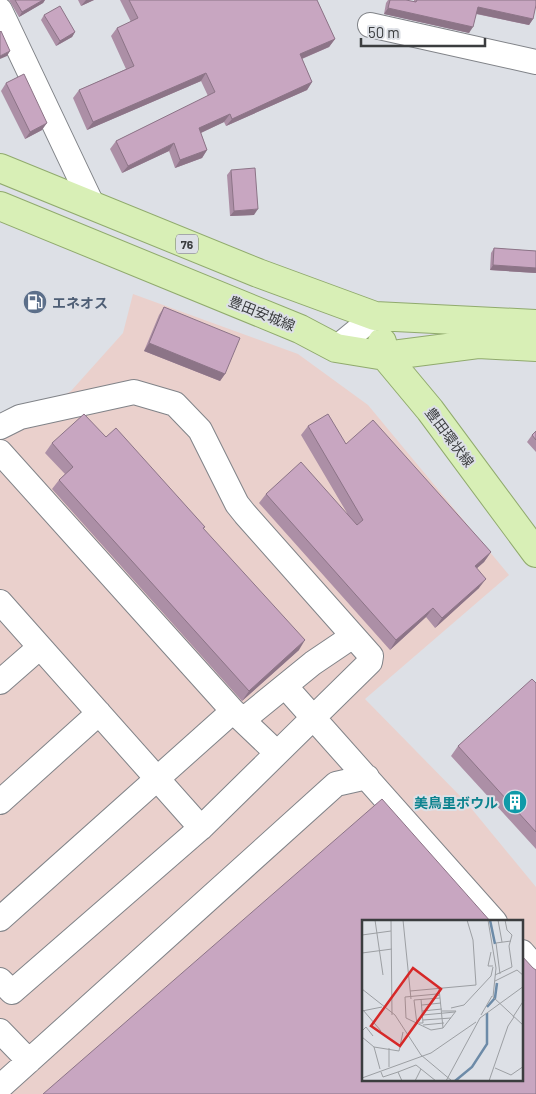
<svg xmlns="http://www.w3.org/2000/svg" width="536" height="1094" font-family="Barlow,'Noto Sans JP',sans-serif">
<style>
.industrial{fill:#ead0cc;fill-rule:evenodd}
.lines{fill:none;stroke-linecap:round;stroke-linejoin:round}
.minor-casing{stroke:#808388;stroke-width:26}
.major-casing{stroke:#90aa6d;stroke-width:30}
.minor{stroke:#fff;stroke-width:24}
.major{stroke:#d8efb6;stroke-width:28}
.wall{fill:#ac8fa6}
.shaded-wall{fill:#8c7487}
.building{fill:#c8a6c1;stroke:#8c7487}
.labels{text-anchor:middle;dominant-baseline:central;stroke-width:4;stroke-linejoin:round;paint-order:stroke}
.shield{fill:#dde0e6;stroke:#6c6e71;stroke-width:1}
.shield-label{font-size:12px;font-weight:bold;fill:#3b3d3f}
.service-label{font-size:14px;font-weight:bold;fill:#4e5e75;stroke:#dde0e6;text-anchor:start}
.street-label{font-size:14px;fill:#3b3d3f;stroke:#dde0e6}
.culture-label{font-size:14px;font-weight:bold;fill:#0d838f;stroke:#dde0e6;text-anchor:end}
.inset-river{fill:none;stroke:#6d8ba8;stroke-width:2.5}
.inset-road{fill:none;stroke:#9c9fa3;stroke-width:1}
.view{fill:#d62828;fill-opacity:0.15;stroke:#d62828;stroke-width:2.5}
.inset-edge{fill:none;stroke:#3b3d3f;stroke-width:2.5}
</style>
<rect width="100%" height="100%" fill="#dde0e6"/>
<path class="industrial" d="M133,294L298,354L368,405L509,575L365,699L466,802L536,887V1094H0V413L38,411L71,391L123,333ZM364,922H522V1080H364Z"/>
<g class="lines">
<g class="minor-casing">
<path id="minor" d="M0,10L92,204
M370,25L536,62
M336,348L375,316
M0,427L20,417L134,392L175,404L200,430L237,504L245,514L371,656L370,662L203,826L12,992L0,980
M0,452L233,711L0,919
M0,602L201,828
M0,682L40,647
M285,686L495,922
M233,711L277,753
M243,720L313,663L353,636
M0,802L99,713
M522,952L536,968
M0,1031L29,1061
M0,1087L336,784L367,777"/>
</g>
<g class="major-casing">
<path id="major" d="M0,168L258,273L375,316L536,324
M0,206L300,329L336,348L385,356L478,344L536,347
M382,342L385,356L430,410L536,553"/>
</g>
<use href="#minor" class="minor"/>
<use href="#major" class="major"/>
</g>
<path class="wall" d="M9,0H45L43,3L19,17Z
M78,0H94L81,6Z
M120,0H317L335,39L329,47L302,59L312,82L307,90L226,126L224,122L201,133L207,150L202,158L175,168L169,151L122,173L110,149L116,141L208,96L201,81L87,130L73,98L79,90L126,69L111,36L117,28L131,22Z
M388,0H406L414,2V0H536L533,19L529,25L476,14L469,33L384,14L386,3Z
M44,15L75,32L72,37L56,46L41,20Z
M6,83L42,130L25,139L1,91Z
M231,170L254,215L230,216L227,175Z
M494,248L536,251V273L490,270L491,253Z
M164,307L225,374L220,381L144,351L159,315Z
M308,426L346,444L491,552L484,562L476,569L479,588L435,628L426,617L390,650L259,503L266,494L347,513L301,435Z
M536,431V452L527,442L532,435Z
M106,437L299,650L242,701L52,489L59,480L65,474L45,453L52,443Z
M536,683V849L451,756L458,746Z"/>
<path class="shaded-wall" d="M43,0H45L43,3L19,17L22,12Z
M86,0H94L81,6Z
M478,7L533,19L529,25L473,13Z
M388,8L473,27L469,33L384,14Z
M75,32L72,37L56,46L60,41Z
M335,39L329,47L294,62L300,54Z
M10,51L7,56L0,59V56Z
M206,73L201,81L87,130L93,122Z
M312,82L307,90L226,126L232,119Z
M230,114L224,122L194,136L199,128Z
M47,123L42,130L25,139L30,132Z
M174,143L169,151L122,173L128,166Z
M207,150L202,158L175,168L180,160Z
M258,209L254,215L230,216L234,211Z
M493,265L536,268V273L490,270Z
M149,343L225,374L220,381L144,351Z
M491,552L484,562L468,576L475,566Z
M486,579L479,588L435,628L442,618Z
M433,608L426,617L390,650L396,640Z
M305,640L299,650L242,701L249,691Z"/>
<path class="building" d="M15,0H43L22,12Z
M129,0H317L335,39L300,54L312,82L232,119L230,114L199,128L207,150L180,160L174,143L128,166L116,141L215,92L206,73L93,122L79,90L134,66L117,28L138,18Z
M390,0H406L416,2L417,0H536V5L533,19L478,7L473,27L388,8Z
M60,6L75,32L60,41L44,15Z
M1,31L10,51L0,56V32Z
M24,74L47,123L30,132L6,83Z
M255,168L258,209L234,211L231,170Z
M494,248L536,251V268L493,265Z
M164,307L240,338L225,374L149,343Z
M84,414L106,437L116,428L205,527L203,528L305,640L249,691L59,480L73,467L52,443Z
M328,414L346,444L373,420L491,552L475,566L486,579L442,618L433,608L396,640L266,494L301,462L357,525L363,520L308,426Z
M536,431V440L532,435Z
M532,679L536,683V832L458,746Z
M382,799L491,922H364V1080H522V956L533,968L536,970V1094H43Z"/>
<defs>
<g id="fuel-disc" transform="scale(1.25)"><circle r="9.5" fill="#5c6f8a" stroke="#dde0e6"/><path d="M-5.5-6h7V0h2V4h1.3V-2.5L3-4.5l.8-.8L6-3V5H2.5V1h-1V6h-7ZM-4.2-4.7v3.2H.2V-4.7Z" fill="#fff"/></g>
<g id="building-disc" transform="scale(1.25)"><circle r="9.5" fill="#0f9aa8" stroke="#dde0e6"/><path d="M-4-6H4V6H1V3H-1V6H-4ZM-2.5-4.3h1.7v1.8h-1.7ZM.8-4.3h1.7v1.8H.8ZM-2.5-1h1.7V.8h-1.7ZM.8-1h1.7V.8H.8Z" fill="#fff"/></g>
</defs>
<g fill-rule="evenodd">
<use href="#fuel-disc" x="35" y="302"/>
<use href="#building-disc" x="515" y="802"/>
</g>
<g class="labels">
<rect class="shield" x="176" y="234.5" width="22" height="19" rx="4"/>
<g class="shield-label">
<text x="187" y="244">76</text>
</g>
<g class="service-label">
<text x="52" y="302">エネオス</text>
</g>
<g class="street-label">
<text transform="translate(262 313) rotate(22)">豊田安城線</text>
<text transform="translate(450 437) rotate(53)">豊田環状線</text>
</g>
<g class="culture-label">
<text x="498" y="802">美鳥里ボウル</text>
</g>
</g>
<g transform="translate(362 920)">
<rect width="161" height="161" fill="#dde0e6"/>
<path class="inset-river" d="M128,0L133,24M125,87L133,78L135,63M93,161L110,147L125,124V93"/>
<path class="inset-road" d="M13,0L21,55M29,0L30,95M41,0L49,79M126,0L134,48L131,77L162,106M136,0L140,22M0,15L29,11M129,32L126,46H131M0,33L30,29M0,38V61M138,54L134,23L149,21M133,55L150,47L147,26L150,15L145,10L143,0M133,61L155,50L162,56M0,69L33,95L59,135L90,161M77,69L78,78L81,108L69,110L44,98L43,77L75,74L77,76M48,71L114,65L111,20L105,0M60,85L79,83M89,88L102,85L129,56L131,47M1,90L19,111M0,91L20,87M60,91L80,89M80,91H94L81,108M61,95L93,92M119,95L130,76M151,97L162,80M61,100L89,98M57,103H61L59,79M55,104L52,80L78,78M61,105L82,103M0,111L4,107L11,116M0,117L12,127L37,131L41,112M12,127L18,149M27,128V147M133,148L149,155L162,146M19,152L21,157L36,152L40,161M36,152L54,145L59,149M0,158L69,133L114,102M53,161L59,149L74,161M84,161L118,98L162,66M127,161L146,106L152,97"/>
<path class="view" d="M51,48L79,69L38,126L9,106Z"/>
<rect width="161" height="161" class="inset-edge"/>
</g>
<path d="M361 38v8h124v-8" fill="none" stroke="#3b3d3f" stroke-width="2.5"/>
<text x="368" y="38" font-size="15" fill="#3b3d3f" stroke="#dde0e6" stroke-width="4" paint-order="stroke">50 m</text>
</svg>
